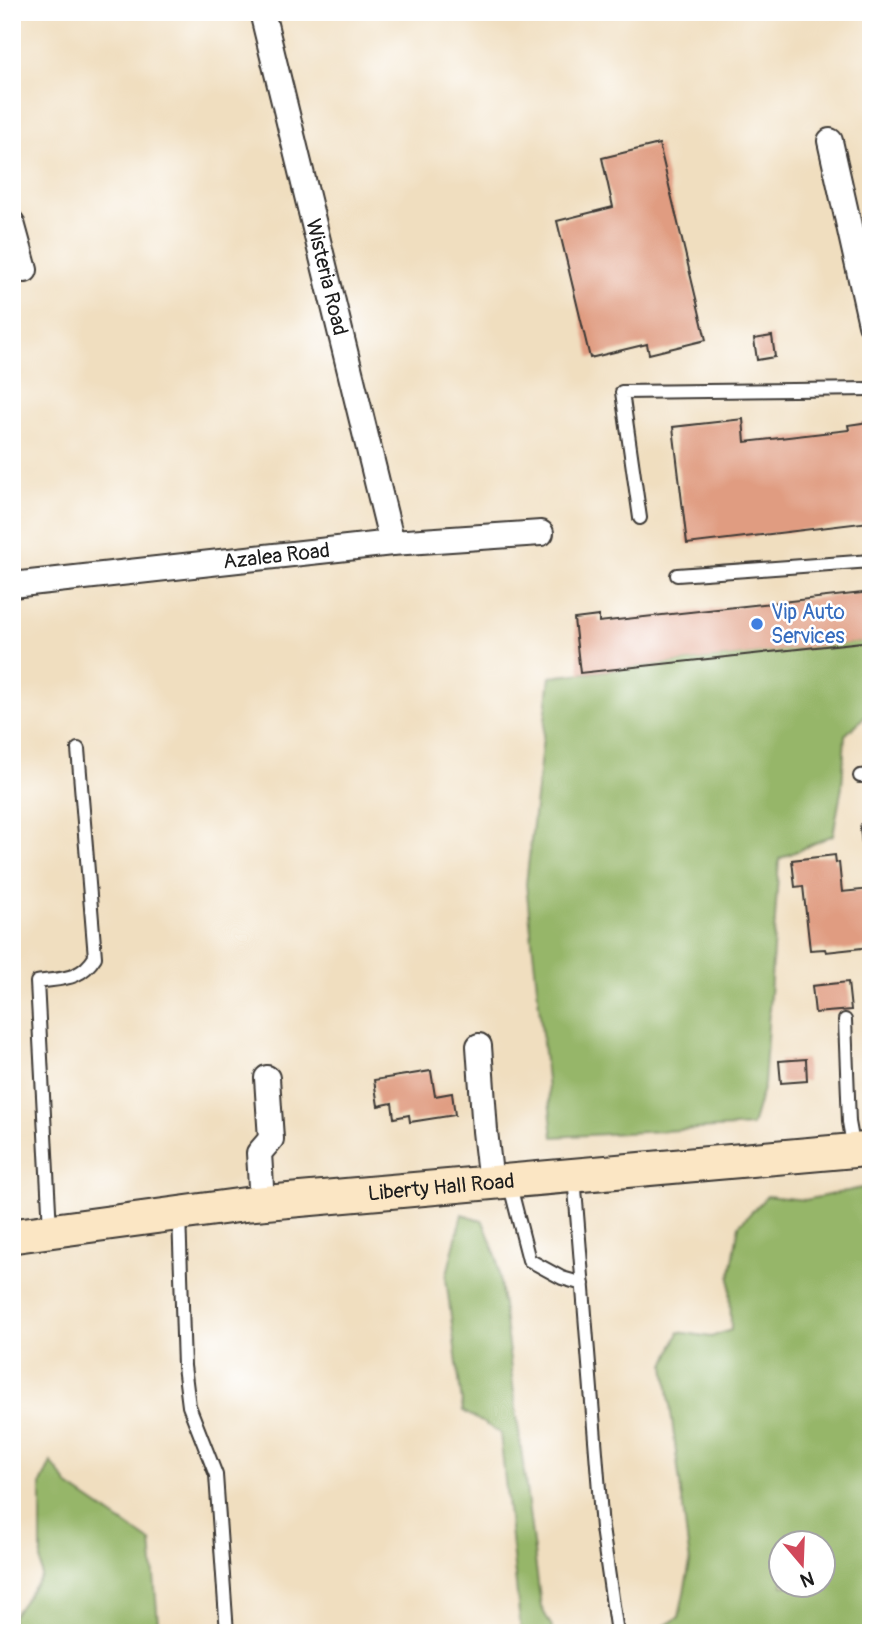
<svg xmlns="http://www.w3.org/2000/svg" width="883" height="1645" font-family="Pangolin,sans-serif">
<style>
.forest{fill:#96b669;stroke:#596942;stroke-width:2;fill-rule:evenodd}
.building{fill:#e09c81}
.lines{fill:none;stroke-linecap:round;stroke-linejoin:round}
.service-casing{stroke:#3c3934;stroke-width:16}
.minor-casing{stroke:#3c3934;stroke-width:28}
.secondary-casing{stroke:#3c3934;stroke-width:37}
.service{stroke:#fff;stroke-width:12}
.minor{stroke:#fff;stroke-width:24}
.secondary{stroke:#fbe6c4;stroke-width:33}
.shop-dot{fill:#3f7fe0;stroke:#fff;stroke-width:2.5}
.labels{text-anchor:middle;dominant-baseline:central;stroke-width:5;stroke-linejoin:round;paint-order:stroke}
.street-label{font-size:21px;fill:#1c1c1c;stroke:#fff}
.shop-label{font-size:21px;fill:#366cbe;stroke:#fff;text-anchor:start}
</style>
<rect width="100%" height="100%" fill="#fff"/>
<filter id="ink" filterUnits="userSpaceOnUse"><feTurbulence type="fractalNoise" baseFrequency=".0143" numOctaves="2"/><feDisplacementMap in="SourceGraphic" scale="14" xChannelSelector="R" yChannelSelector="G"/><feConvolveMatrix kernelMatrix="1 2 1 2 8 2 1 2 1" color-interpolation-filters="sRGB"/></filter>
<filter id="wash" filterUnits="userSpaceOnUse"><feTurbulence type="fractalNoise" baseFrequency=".00686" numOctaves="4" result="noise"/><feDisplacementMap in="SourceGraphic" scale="28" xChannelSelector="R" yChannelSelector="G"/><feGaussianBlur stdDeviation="1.57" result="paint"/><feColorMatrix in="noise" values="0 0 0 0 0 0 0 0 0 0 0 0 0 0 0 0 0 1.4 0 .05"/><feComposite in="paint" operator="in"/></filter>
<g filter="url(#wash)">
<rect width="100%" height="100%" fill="#f0debf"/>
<path class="forest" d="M871,640V711L845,735L842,787L833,835L779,859L764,1085L752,1126L553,1137L526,884L550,677Z
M871,1186V1633H652L679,1617L690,1563L665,1365L679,1332L711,1337L731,1330L730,1278L739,1225L767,1196L805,1200ZM782,1544H824V1586H782Z
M462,1214L483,1221L497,1258L541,1607L552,1627L551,1633H521L500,1433L463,1411L446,1278Z
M51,1462L70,1487L151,1542L159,1633H12V1617L41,1577V1484Z"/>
<g id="blocks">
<path class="building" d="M659,144L706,340L649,354L647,344L590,358L557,221L613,207L602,158Z
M772,336L775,357L757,360L754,339Z
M743,419L745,442L849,430L848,425L869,422L871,497H867L870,522L687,544L673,427Z
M871,592V641L580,673L574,619L599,616V622Z
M835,855L836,863L839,862L842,892L871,889V947L826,952L825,949L810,950L803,886L795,887L792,860Z
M848,982L851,1010L815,1013L812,986Z
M806,1059L807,1081L781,1083L779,1061Z
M431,1071L435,1096L452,1093L455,1115L410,1122L409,1115L394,1118L392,1103L378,1106L374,1080Z"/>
</g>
</g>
<g filter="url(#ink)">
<use href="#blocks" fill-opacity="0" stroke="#3c3934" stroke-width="2"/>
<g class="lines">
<g class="service-casing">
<path id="service" d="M640,518L622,392L871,389
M677,575L871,561
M860,776L871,775
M867,828L871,859
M845,1020L849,1122L854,1150
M574,1176L602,1528L617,1633
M509,1182L529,1260L562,1278L583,1284
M179,1214L184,1366L189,1406L216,1475L227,1633
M50,1229L37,982C62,978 80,981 95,957L78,749"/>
</g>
<g class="minor-casing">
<g id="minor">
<path id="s1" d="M262,12L392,543"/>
<path d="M830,141L871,324"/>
<path d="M12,223L25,270"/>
<path id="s2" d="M12,585L392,543L541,533"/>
<path d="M479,1046L485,1131L491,1183"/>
<path d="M262,1203L259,1153L271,1139L267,1078"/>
</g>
</g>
<g class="secondary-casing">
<g id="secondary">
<path id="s3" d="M12,1236L249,1204L871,1149"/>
</g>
</g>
<use href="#service" class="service"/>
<use href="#minor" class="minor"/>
<use href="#secondary" class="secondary"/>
</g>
</g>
<circle class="shop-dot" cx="757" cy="624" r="7"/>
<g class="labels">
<g class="street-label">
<text stroke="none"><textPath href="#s1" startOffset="273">Wisteria Road</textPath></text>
<text stroke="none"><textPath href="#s2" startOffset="266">Azalea Road</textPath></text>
<text stroke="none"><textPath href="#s3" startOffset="432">Liberty Hall Road</textPath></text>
</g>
<g class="shop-label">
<text x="771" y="612">Vip Auto<tspan x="771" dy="24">Services</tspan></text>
</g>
</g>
<rect width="883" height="1645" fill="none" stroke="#fff" stroke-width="42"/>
<g transform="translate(802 1564) rotate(161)"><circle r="33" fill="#ffffff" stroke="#a4a4a4" stroke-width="2"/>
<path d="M0-5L12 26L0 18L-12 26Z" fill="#d1495b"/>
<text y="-10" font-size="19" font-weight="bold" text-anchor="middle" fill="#1c1c1c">N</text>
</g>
</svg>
